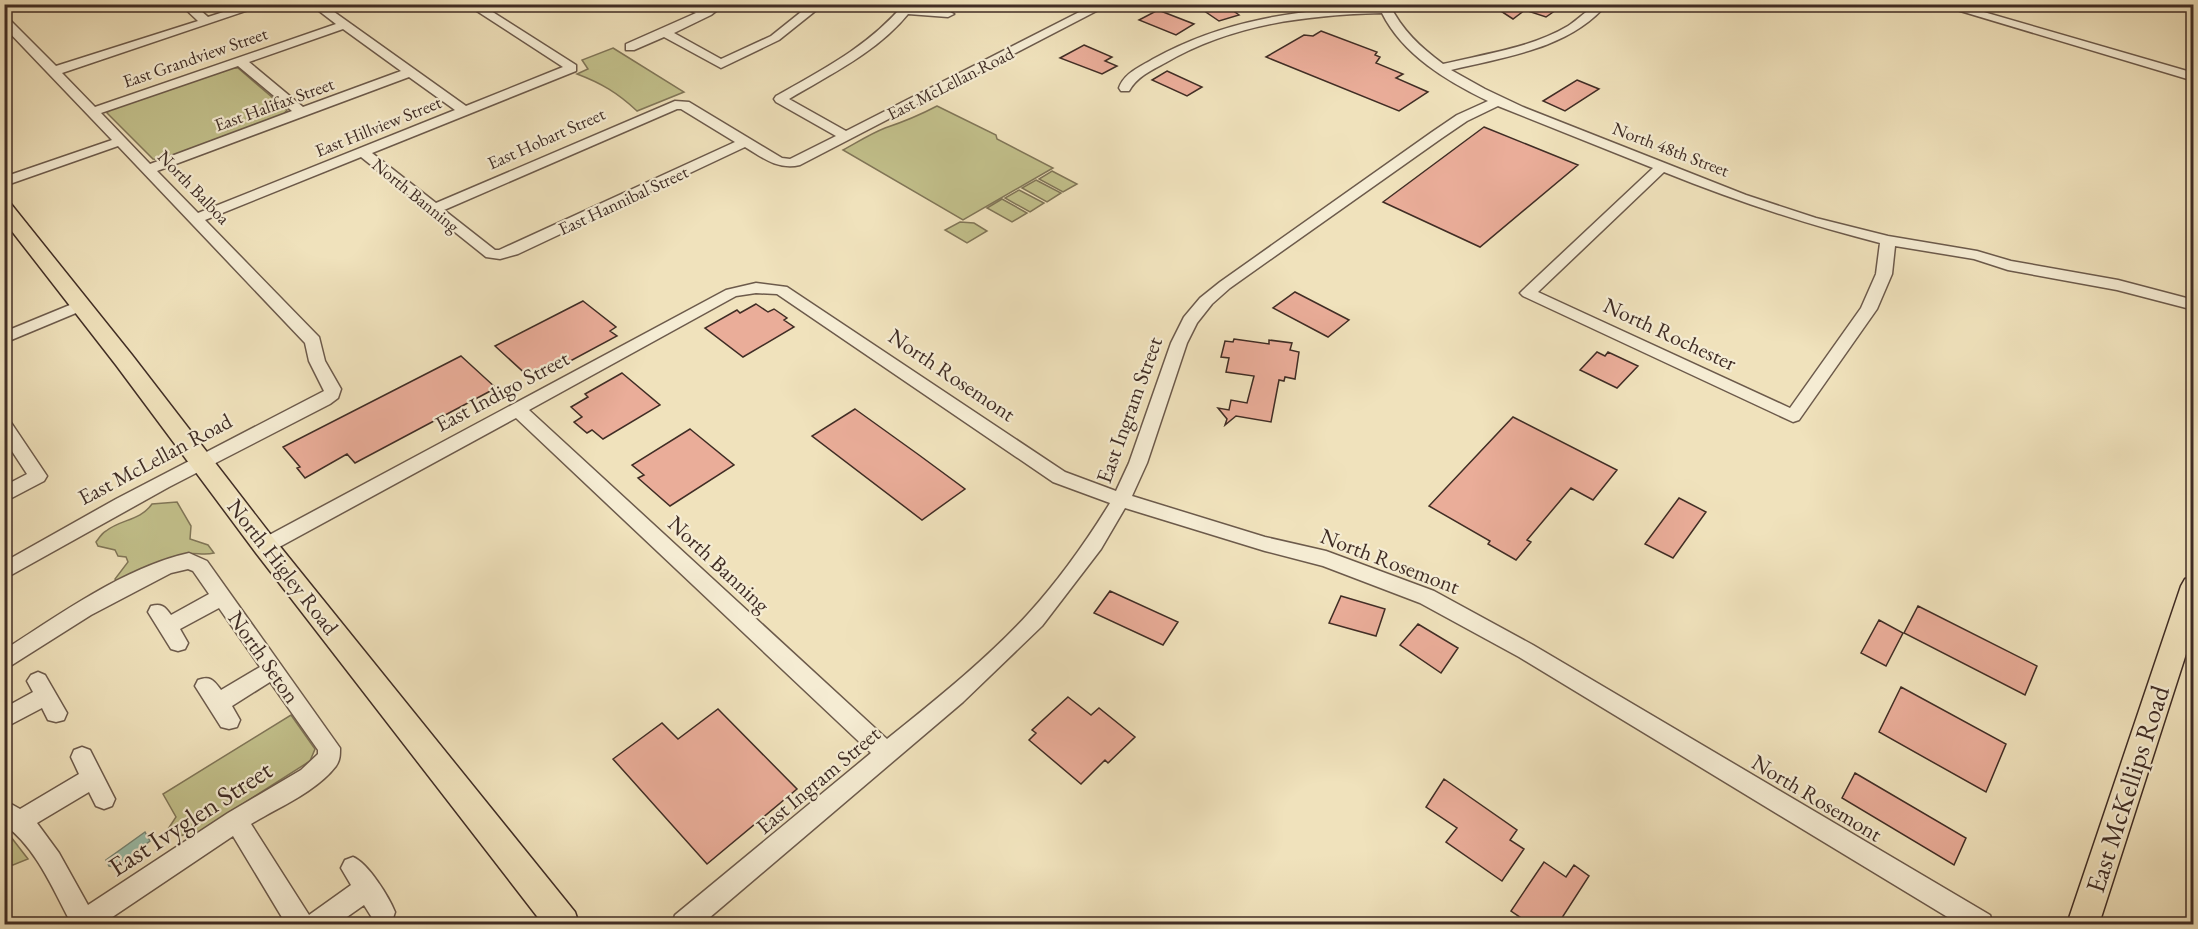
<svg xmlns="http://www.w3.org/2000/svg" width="2198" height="929" font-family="'EB Garamond',serif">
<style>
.green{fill:#c2c08b;stroke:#817658;stroke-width:1.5}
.water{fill:#9bbfab;stroke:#778575;stroke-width:1.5}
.building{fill:#eaad99;stroke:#402d25;stroke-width:1.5}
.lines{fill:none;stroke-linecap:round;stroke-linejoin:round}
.minor-casing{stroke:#6c5a4b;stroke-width:3}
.major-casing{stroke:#402d25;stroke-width:3}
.minor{fill:#f5ecd3;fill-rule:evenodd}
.major{fill:#f0e2bc;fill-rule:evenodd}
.labels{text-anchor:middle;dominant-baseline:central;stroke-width:4.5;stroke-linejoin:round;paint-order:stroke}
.far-street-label{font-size:18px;fill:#402d25;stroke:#f5ecd3}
.street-label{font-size:22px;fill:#402d25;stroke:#f5ecd3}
.near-street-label{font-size:27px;fill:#402d25;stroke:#f5ecd3}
</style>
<rect width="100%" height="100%" fill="#f0e2bc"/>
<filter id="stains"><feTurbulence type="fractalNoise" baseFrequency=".00333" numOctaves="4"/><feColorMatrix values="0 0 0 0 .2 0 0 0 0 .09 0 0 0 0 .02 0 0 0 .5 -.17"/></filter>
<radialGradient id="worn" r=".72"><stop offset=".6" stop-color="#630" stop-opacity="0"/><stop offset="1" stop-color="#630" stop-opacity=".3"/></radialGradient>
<path class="green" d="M613,48L684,92L637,111C618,93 601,83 577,74L588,69L582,60Z
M229,68H238L287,110L283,115L162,160L153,159L107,113L111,108Z
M937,106L996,135L997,139L1053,168L963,220L843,150C856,143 870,134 885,128C903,122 920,115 937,106Z
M1052,171L1077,184L1063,192L1039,179Z
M1036,180L1061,193L1047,202L1022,188Z
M1019,190L1044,203L1030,212L1005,198Z
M1002,199L1027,213L1012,222L987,208Z
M960,222L974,223L987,231L967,243L945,230Z
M177,502L191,526L190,539L208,545L214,553C203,556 196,552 185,554C162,558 139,574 118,585L115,579L128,562L126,557L118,556L115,550L98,546L96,542C99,538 102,533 106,531C121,519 140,521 152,504Z
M291,715L315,749L310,761L191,837L187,834C178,837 174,837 168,829L176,817L163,794Z
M4,828L28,859L13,865H5Z"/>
<path class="water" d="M145,832L150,841L115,867L109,866L106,860Z"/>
<path class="building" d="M1194,4H1229L1228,7L1239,15L1219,21Z
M1490,4H1539L1556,10L1546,17L1525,10L1513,19Z
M1158,10L1194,24L1176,35L1139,20Z
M1321,31L1377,52L1375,55L1380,57L1376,63L1403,74L1396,78L1428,92L1399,111L1266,57L1304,35L1313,36Z
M1084,45L1112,57L1105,61L1117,66L1102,74L1060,58Z
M1167,71L1202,87L1187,96L1152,80Z
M1577,80L1599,89L1565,111L1543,101Z
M1484,127L1578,165L1480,247L1383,202Z
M1295,292L1349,320L1328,337L1273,308Z
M583,301L616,327L610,331L617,336L546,374L542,371L530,378L495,346Z
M756,304L768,312L774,309L787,318L784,320L794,327L743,357L705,328L737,310L740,313Z
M1234,339L1269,344V340L1292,343L1290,350L1299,352L1295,379L1285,377L1284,381L1279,380L1271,422L1236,416L1225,425L1227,419L1218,408L1229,410L1231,400L1247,403L1254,376L1226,372L1229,358L1221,357L1225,341L1233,342Z
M1597,352L1605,356L1608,352L1638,366L1617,388L1580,370Z
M461,356L496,388L355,463L347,454L305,478L297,468L300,467L283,447Z
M622,373L660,405L603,439L592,430L587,433L574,422L582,417L571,407L588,397L585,394Z
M855,409L919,455L965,489L922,520L812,436Z
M1513,417L1617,470L1593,500L1571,488L1527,540L1531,542L1516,560L1488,544L1490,541L1429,506Z
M690,429L734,465L670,506L638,478L644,475L632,465Z
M1679,498L1706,512L1673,558L1645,544Z
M1110,591L1178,622L1163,645L1094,613Z
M1341,596L1385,609L1376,636L1329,623Z
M1918,606L2037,666L2025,695L1904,633Z
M1879,620L1903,633L1886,666L1861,653Z
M1418,624L1458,648L1441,673L1400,645Z
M1901,687L2006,744L1986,792L1879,732Z
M1068,697L1091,715L1099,708L1135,737L1108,763L1105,760L1081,784L1029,740L1036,733L1032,730Z
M718,709L797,789L707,864L613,759L662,723L678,739Z
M1855,773L1966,838L1954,865L1842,798Z
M1444,779L1517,830L1510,840L1524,849L1502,881L1446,842L1457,828L1426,807Z
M1544,862L1566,877L1574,865L1589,876L1558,924H1530L1511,911Z"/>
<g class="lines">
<g class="minor-casing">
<path id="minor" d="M180,4H193L208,17L248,4H266L62,73L95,107L336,24L310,4H323L466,106L563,67L466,4H480L576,65V71L372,153L436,203L675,101L689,102L782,158L790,159L836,136L776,102L774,99L776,96C822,70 869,46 904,4L948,11L954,14L948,17L908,14C877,52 831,74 789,99L846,131L1095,4H1110L800,165C778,170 763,158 745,147L518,254L500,259L486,257L361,157L205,220L319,337L325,361L341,389L338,398L330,404L169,487L4,579V562L116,499L324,391L309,361L305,343L118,146L4,186V177L112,140L4,27V17L8,18L56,66L198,21ZM343,29L401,71L303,107L249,62ZM238,66L292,111L150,164L101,113ZM409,77L455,110L198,213L157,171ZM677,109H681L735,142L499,250H495L444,210Z
M674,4H692L704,8L711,4H725L711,15L674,33L721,59L771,36L811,4H824L779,40L721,68L664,37L634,50H626V44L696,13Z
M1378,4H1389C1402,30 1420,47 1443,64C1484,54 1531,48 1568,26C1582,17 1591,4 1607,4C1569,49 1504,57 1451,70L1485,89L1523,107L1746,195L1816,218L1888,236L1977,251L2011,261L2118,280L2194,300V310L2117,290L2008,270L1974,259L1895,246L1892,274L1877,309L1799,420L1793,422L1523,296L1520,293L1523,290L1653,168L1498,106L1467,121L1442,138L1230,288L1212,304L1197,323L1187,343L1147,463L1132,496L1265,537L1326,551L1434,591L1533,645L1990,915L1993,924H1959L1519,657L1420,603L1323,566L1265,551L1125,508L1101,549L1042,626L963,702L702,924H672L675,915L871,753L516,418L272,551L265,553L258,551L255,546L258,541L726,290L756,283L787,287L1065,472L1116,491L1129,463L1171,343L1184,317L1200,298L1220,282L1432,132L1457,115L1488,101C1447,81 1403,55 1382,13C1306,15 1232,24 1165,63C1150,71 1137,77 1129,91H1121L1119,88C1124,73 1140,67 1153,59C1223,20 1299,9 1379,7ZM1664,172C1736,201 1805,224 1880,243L1876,274L1861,308L1790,408L1538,292ZM756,293L777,294L1053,482L1110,503C1086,542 1059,580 1028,614C988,658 934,701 887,739L529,410L736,296Z
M1937,4H1956L2194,73V81Z
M82,300L90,305L88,308L4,343V332Z
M4,419L10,421L47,476L44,481L4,502V486L27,474L4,439Z
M189,553L207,561L340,748C340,755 340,760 336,766C316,792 279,807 251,824L309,915L351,885L341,868L345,860L353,857C368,863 389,897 395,912L392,921L383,924L374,921L364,905L337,924H286L233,836L102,924H69L70,921C52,887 36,848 4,824V800L20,809L79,774L71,757L74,750L82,747L90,750L115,799L112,806L104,809L96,806L89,792L37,823L59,853L88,905L228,813L301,770L318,754V750L270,682L232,706L240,720L237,727L229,729L221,727L195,686L198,680C211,675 214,681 221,690L260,667L219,608L180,629L188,643L185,649L178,651L171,649L148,612L151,606C161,603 165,606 171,615L209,594L193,571L188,569L171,573L91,615L4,670V650C59,615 125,567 189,553Z
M38,672L45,675L67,713L64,720L56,722L48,720L42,708L4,728V708L33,692L27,681L31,675Z"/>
</g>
<g class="major-casing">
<path id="major" d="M4,202L11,204L132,355L274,539L575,912L579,924H543L256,553L116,365L4,221Z
M2194,576V629L2099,924H2067L2181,586L2185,579Z"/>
</g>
<use href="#minor" class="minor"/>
<use href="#major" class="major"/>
</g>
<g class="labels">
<g class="far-street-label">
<text transform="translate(195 57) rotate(-19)">East Grandview Street</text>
<text transform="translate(950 83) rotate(-27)">East McLellan Road</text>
<text transform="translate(274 104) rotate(-20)">East Halifax Street</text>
<text transform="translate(378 126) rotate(-22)">East Hillview Street</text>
<text transform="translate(546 138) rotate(-24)">East Hobart Street</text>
<text transform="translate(1671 149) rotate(21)">North 48th Street</text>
<text transform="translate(194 187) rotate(46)">North Balboa</text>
<text transform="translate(416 195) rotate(39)">North Banning</text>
<text transform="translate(623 200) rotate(-25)">East Hannibal Street</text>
</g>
<g class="street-label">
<text transform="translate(1670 334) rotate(25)">North Rochester</text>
<text transform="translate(952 375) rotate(34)">North Rosemont</text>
<text transform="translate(502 391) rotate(-28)">East Indigo Street</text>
<text transform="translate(1129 410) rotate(-70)">East Ingram Street</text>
<text transform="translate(155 459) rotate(-28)">East McLellan Road</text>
<text transform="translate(1390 561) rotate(21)">North Rosemont</text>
<text transform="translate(719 564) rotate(43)">North Banning</text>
<text transform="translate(283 567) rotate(52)">North Higley Road</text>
<text transform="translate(264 657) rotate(55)">North Seton</text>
<text transform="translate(818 780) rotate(-40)">East Ingram Street</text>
<text transform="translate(1817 798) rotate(31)">North Rosemont</text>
</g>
<g class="near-street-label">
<text transform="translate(2127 789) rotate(-72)">East McKellips Road</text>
<text transform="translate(190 818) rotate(-33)">East Ivyglen Street</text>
</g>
</g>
<rect width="2198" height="929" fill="none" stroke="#f0e2bc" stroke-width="24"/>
<rect x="6" y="6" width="2186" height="917" fill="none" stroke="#402d25" stroke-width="3"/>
<rect x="12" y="12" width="2174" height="905" fill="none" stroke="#402d25" stroke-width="1.5"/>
<rect width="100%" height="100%" filter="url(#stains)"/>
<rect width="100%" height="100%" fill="url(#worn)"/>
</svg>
